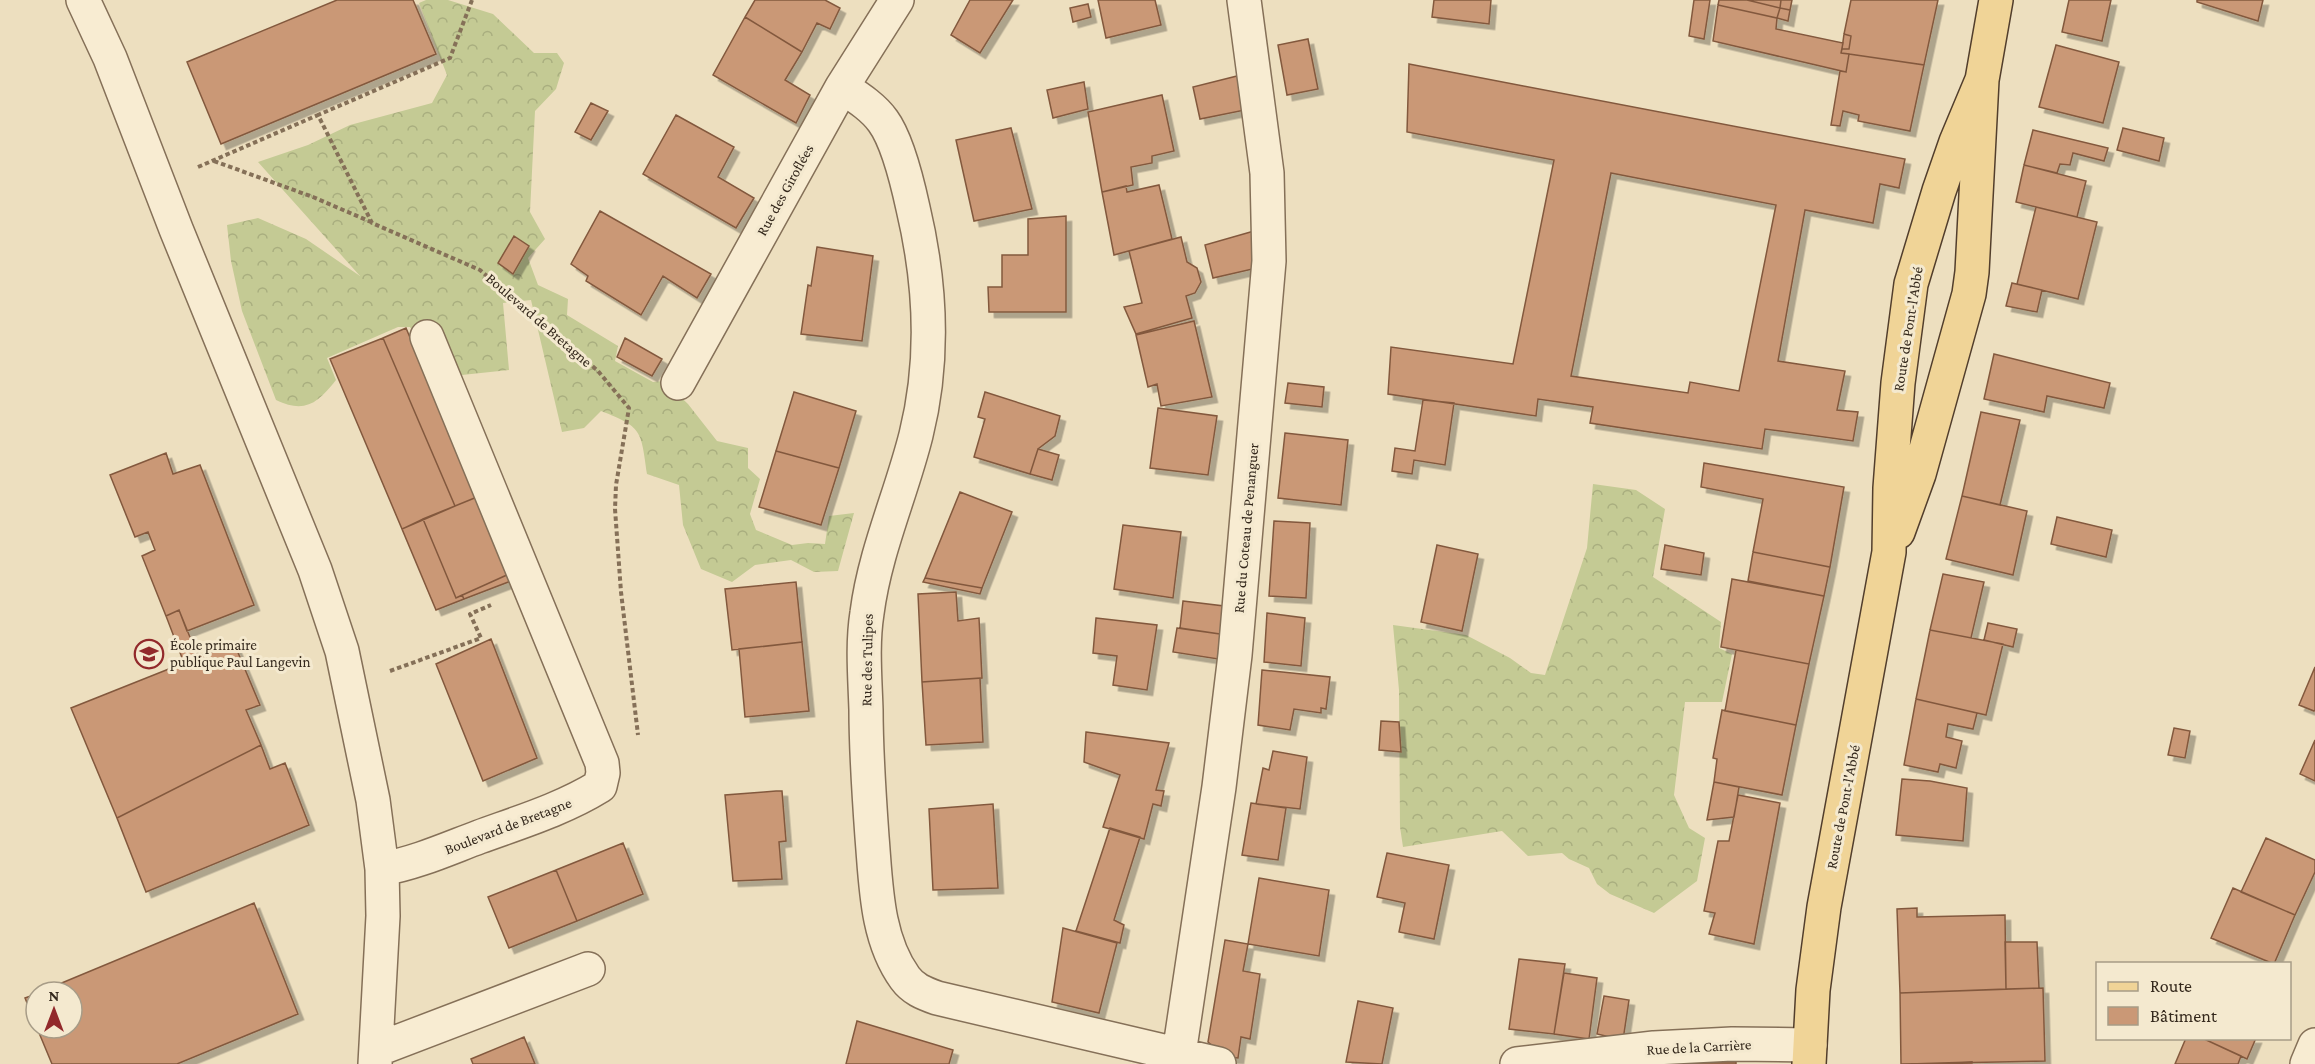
<svg xmlns="http://www.w3.org/2000/svg" width="2315" height="1064" font-family="'Crimson Pro',serif">
<style>
.forest{fill:url(#forest-crowns)}
.building{fill:#ca9876;stroke:#83593e;stroke-width:1.5;fill-rule:evenodd;filter:url(#shadow)}
.lines{fill:none;stroke-linecap:round;stroke-linejoin:round}
.minor-casing{stroke:#857058;stroke-width:36}
.major-casing{stroke:#523e2c;stroke-width:36}
.path{stroke:#857058;stroke-width:4;stroke-dasharray:4.5 3;stroke-linecap:butt}
.minor{stroke:#f8ecd2;stroke-width:33}
.major{stroke:#f0d497;stroke-width:33}
.labels{text-anchor:middle;dominant-baseline:central;stroke-width:6;stroke-linejoin:round;paint-order:stroke}
.street-label{font-size:15px;fill:#34281c;stroke:#f4e9cf}
.poi-label{font-size:15px;fill:#34281c;stroke:#f4e9cf;text-anchor:start}
</style>
<defs>
<pattern id="forest-crowns" width="20" height="18" patternUnits="userSpaceOnUse" patternTransform="scale(1.5)"><rect width="20" height="18" fill="#c4ca94"/><path d="M2 6a3 3 0 1 1 6 0M12 15a3 3 0 1 1 6 0" fill="none" stroke="#a9ae7f"/></pattern>
<filter id="shadow"><feDropShadow dx="5.5" dy="5.5" stdDeviation="0" flood-color="#0004"/></filter>
</defs>
<rect width="100%" height="100%" fill="#eddfbf"/>
<path class="forest" d="M426,0H448L493,14L534,53H557L564,63L556,89L535,111L530,212L545,239L528,258L538,285L568,299L567,315L618,346L615,361L653,382L664,381L688,404L717,441L748,448V468L760,479L750,514L756,530L792,545L808,543L825,544L829,516L854,513L838,571L814,572L791,560L755,565L732,582L701,569L683,525L679,485L647,474C641,430 642,427 601,411L584,428L562,432L531,300L503,303L509,370L462,375L423,348L410,327H398L327,358L336,380C318,403 305,414 276,400L242,311L231,261L227,225L258,218L306,239L360,276L258,162L308,145L350,125L432,103L447,75L419,3Z
M1593,484L1636,490L1665,509L1653,577L1721,622L1719,648L1732,654L1722,702H1685L1674,795L1689,828L1705,838L1697,881L1654,913L1610,894L1597,884L1589,868L1569,859L1562,853L1528,856L1502,831L1403,847L1400,827L1399,690L1393,625L1466,635L1510,658L1531,673L1545,675L1587,548Z"/>
<path class="building" d="M337,0H413L436,54L221,144L187,62Z
M755,0H825L840,8L830,29L817,23L802,52L745,17Z
M970,0H1013L980,53L951,35Z
M1098,0H1155L1161,25L1106,38Z
M1434,0H1491L1489,24L1432,17Z
M1694,0H1710L1704,39L1689,36Z
M1719,0H1747L1780,8L1777,18L1718,5Z
M1747,0H1781L1780,8Z
M1781,0H1792L1790,10L1780,8Z
M1851,0H1938L1924,65L1841,53L1842,49H1849L1851,36L1844,34Z
M2069,0H2111L2102,41L2062,32Z
M2197,0H2263L2258,21L2197,2Z
M1088,4L1091,17L1073,22L1070,8Z
M1718,5L1777,18L1776,29L1843,43L1841,53L1849,54L1846,72L1713,41Z
M1780,8L1790,10L1788,21L1777,18Z
M745,17L802,52L785,80L810,95L796,123L713,75Z
M1844,34L1851,36L1849,49H1842Z
M1308,39L1318,89L1287,95L1278,45Z
M2056,45L2119,62L2103,123L2039,107Z
M1849,54L1924,65L1910,131L1858,121L1859,115L1843,111L1840,126L1831,125L1840,71L1846,72Z
M1409,64L1905,159L1899,188L1880,184L1873,223L1805,210L1778,361L1845,371L1837,410L1858,412L1853,441L1765,429L1762,449L1590,423L1593,407L1538,399L1536,416L1388,394L1391,347L1513,364L1554,160L1407,132ZM1611,173L1776,205L1739,391L1690,382L1688,393L1571,376Z
M1241,75L1245,110L1200,119L1193,87Z
M1084,82L1088,109L1053,118L1047,90Z
M1162,95L1174,151L1152,156V163L1131,167L1133,185L1102,192L1088,112Z
M591,103L608,111L591,140L575,132Z
M676,115L734,147L718,177L754,198L736,228L643,174Z
M1011,128L1032,209L974,221L956,140Z
M2123,128L2164,138L2159,161L2117,150Z
M2033,130L2108,148L2104,161L2073,153L2070,165L2060,164L2057,173L2024,165Z
M2024,165L2086,181L2077,217L2016,202Z
M1159,185L1172,239L1114,255L1102,192L1126,186L1127,192Z
M2036,207L2097,222L2078,299L2017,284Z
M600,211L711,274L697,298L663,276L641,315L586,281L588,276L571,264Z
M1066,216V312H989L988,287H1002V255H1028V219Z
M1254,231L1257,268L1213,278L1205,245Z
M514,236L529,246L513,274L498,263Z
M1181,237L1187,262L1197,268L1201,282L1195,293L1186,296L1192,318L1136,334L1124,307L1142,303L1129,251Z
M817,247L873,256L862,341L801,334L808,285L811,286Z
M2012,283L2042,290L2037,312L2006,306Z
M1194,321L1212,397L1161,406L1157,384L1148,387L1136,335Z
M406,328L477,497L455,506L383,338Z
M383,338L455,506L402,529L330,359Z
M625,338L662,359L652,376L617,357Z
M1994,354L2110,383L2104,408L2047,396L2044,412L1984,399Z
M1288,383L1324,387L1322,407L1285,403Z
M794,392L856,411L839,468L776,451Z
M985,392L1060,416L1055,436L1038,449L1030,474L974,457L985,419L978,417Z
M1423,400L1454,403L1445,465L1414,460L1412,474L1392,471L1395,448L1415,451Z
M1158,408L1217,416L1208,475L1150,468Z
M1981,412L2020,420L2000,505L1962,496Z
M1285,433L1348,440L1341,505L1278,498Z
M1038,449L1059,455L1052,480L1030,474Z
M776,451L839,468L821,525L759,507Z
M166,453L173,474L200,465L254,605L187,631L179,610L166,616L142,556L155,550L148,532L135,537L110,475Z
M1704,463L1844,487L1830,567L1753,552L1763,499L1701,487Z
M960,492L1012,512L982,588L925,578Z
M1962,496L2027,511L2013,575L1946,559Z
M477,497L509,574L456,598L423,519Z
M2057,517L2112,530L2106,557L2051,544Z
M423,519L456,598L462,595L464,599L436,610L402,529Z
M1274,521L1310,523L1306,598L1269,596Z
M1123,525L1181,532L1173,598L1114,589Z
M1437,545L1478,554L1462,631L1421,622Z
M1665,545L1704,553L1701,575L1661,569Z
M1753,552L1830,567L1824,596L1748,581Z
M509,574L511,581L464,599L462,595Z
M1943,574L1984,582L1971,638L1930,630Z
M925,578L982,588L980,594L923,582Z
M1732,579L1824,596L1809,664L1721,647Z
M796,582L802,642L732,650L725,589Z
M956,592L958,621L979,618L982,678L922,682L918,594Z
M1183,601L1224,606L1220,634L1180,628Z
M179,610L198,657L184,663L166,616Z
M1267,613L1305,618L1301,666L1264,662Z
M1096,618L1157,625L1147,690L1113,685L1117,656L1093,653Z
M1988,623L2017,629L2013,647L1984,640Z
M1177,628L1220,634L1218,659L1173,652Z
M1930,630L2003,644L1986,715L1916,699Z
M491,639L537,758L483,781L436,664Z
M802,642L809,711L745,717L739,649Z
M234,643L260,705L246,710L261,745L117,818L71,708Z
M1736,650L1809,664L1796,725L1725,711Z
M2315,667V710L2314,711L2299,705Z
M1262,670L1330,677L1326,709L1321,708V713L1294,709L1290,730L1258,725Z
M980,678L983,742L926,745L922,682Z
M1916,699L1977,713L1973,729L1948,724L1946,737L1962,741L1956,768L1940,764L1938,772L1904,765Z
M1722,710L1796,725L1782,795L1714,782L1717,759L1713,758Z
M1381,721L1399,722L1401,752L1379,750Z
M2174,728L2190,731L2185,758L2168,755Z
M1086,732L1169,743L1156,790L1164,791L1161,806L1153,804L1144,839L1103,827L1120,775L1084,762Z
M2315,740V781L2300,774Z
M261,745L270,769L285,763L309,825L146,892L117,818Z
M1273,751L1307,757L1300,809L1256,804L1263,768L1269,770Z
M1902,779L1930,781L1967,788L1963,841L1896,835Z
M1714,782L1739,787L1734,817L1707,820Z
M776,791H782L786,841L779,842L782,879L733,881L725,795Z
M1738,795L1780,803L1754,944L1709,934L1715,913L1704,911L1718,841H1729Z
M1251,803L1286,808L1278,860L1242,855Z
M993,804L998,888L933,890L929,809Z
M1110,828L1140,837L1114,920L1124,925L1120,943L1076,931Z
M2266,838L2315,860V872L2295,915L2241,892Z
M623,843L643,894L577,921L556,870Z
M1387,853L1449,865L1434,939L1399,932L1405,903L1377,897Z
M556,870L577,921L509,948L488,897Z
M1259,878L1329,890L1319,956L1248,944Z
M2233,888L2295,915L2274,964L2211,938Z
M254,903L298,1014L177,1064H52L37,1028H72V992H40Z
M1917,908V917L2005,915L2006,989L1900,993L1897,909Z
M1063,928L1117,943L1099,1013L1052,1002Z
M1225,940L1248,944L1243,971L1260,974L1250,1039L1241,1037L1238,1058L1226,1057L1208,1042Z
M2005,942H2037L2039,988L2006,989Z
M1519,959L1565,964L1554,1034L1509,1029Z
M1564,973L1597,978L1589,1039L1554,1034Z
M2043,988L2045,1061L1901,1064L1900,993Z
M36,994V1025L25,998Z
M1604,996L1629,1000L1623,1040L1597,1034Z
M1358,1001L1393,1008L1382,1064L1346,1062Z
M857,1021L953,1050L949,1064H846Z
M524,1037L535,1064H473L471,1059Z
M2186,1038H2202L2241,1056L2238,1064H2175Z
M2202,1038H2256L2247,1059Z
M1657,1062H1736V1064H1657Z
M1972,1062V1064H1909Z"/>
<g class="lines">
<g class="minor-casing">
<path id="minor" d="M83,0L110,58L176,229L315,570L342,651L373,800L382,869L383,916L375,1064
M842,87C857,97 873,107 883,121C897,140 908,185 913,208C931,284 935,359 916,435C901,495 875,551 867,613C862,645 865,678 866,710C866,753 869,795 872,837C876,884 876,938 905,978C913,989 923,993 937,998L1219,1064
M678,383L842,87L897,0
M382,869C416,863 447,849 479,837C520,822 563,809 600,786L603,773L602,763L427,337
M376,1050L588,969
M1179,1054L1219,787L1235,655L1269,261L1267,173L1244,0
M1517,1064L1654,1048L1732,1044L1810,1045
M2307,1064L2315,1045"/>
</g>
<g class="major-casing">
<path id="major" d="M1898,532L1919,474L1969,294L1972,272L1982,80L1996,0
M1809,1064L1813,990L1824,907L1889,552L1890,488L1898,383L1911,284L1939,191L1956,142L1982,80"/>
</g>
<path class="path" d="M472,0L450,58L318,115L372,223L480,270L598,371L629,408L616,485L615,509L621,592L638,735
M214,161L313,197L371,222
M198,167L318,115
M390,671L481,638L470,614L491,605"/>
<use href="#minor" class="minor"/>
<use href="#major" class="major"/>
</g>
<defs>
<g id="school-ring" transform="scale(1.5)"><circle r="9.5" fill="#f4e9cf" stroke="#92292b" stroke-width="1.5"/><path d="M0-5L7-2L0 1L-7-2ZM-4 1L0 2.5L4 1V4Q0 6-4 4Z" fill="#92292b"/></g>
</defs>
<g fill-rule="evenodd">
<use href="#school-ring" x="149" y="654"/>
</g>
<g class="labels">
<g class="street-label">
<text transform="translate(785 190) rotate(-61)">Rue des Giroflées</text>
<text transform="translate(539 320) rotate(41)">Boulevard de Bretagne</text>
<text transform="translate(1908 329) rotate(-81)">Route de Pont-l'Abbé</text>
<text transform="translate(1246 528) rotate(-85)">Rue du Coteau de Penanguer</text>
<text transform="translate(867 660) rotate(-89)">Rue des Tulipes</text>
<text transform="translate(1843 807) rotate(-79)">Route de Pont-l'Abbé</text>
<text transform="translate(508 826) rotate(-21)">Boulevard de Bretagne</text>
<text transform="translate(1699 1047) rotate(-3)">Rue de la Carrière</text>
</g>
<g class="poi-label">
<text x="170" y="645">École primaire<tspan x="170" dy="17">publique Paul Langevin</tspan></text>
</g>
</g>
<rect x="2096" y="962" width="195" height="78" fill="#f4e9cf" stroke="#a79c87" stroke-width="1.5"/>
<rect x="2108" y="982" width="30" height="9" fill="#f0d497" stroke="#a79c87" stroke-width="1.5"/>
<text x="2150" y="992" font-size="18" fill="#34281c">Route</text>
<rect x="2108" y="1007" width="30" height="18" fill="#ca9876" stroke="#a79c87" stroke-width="1.5"/>
<text x="2150" y="1022" font-size="18" fill="#34281c">Bâtiment</text>
<g transform="translate(54 1010)"><circle r="28" fill="#f4e9cf" stroke="#a79c87" stroke-width="1.5"/>
<path d="M0-4.5L10 22L0 15L-10 22Z" fill="#92292b"/>
<text y="-9" font-size="16" font-weight="bold" text-anchor="middle" fill="#34281c">N</text>
</g>
</svg>
